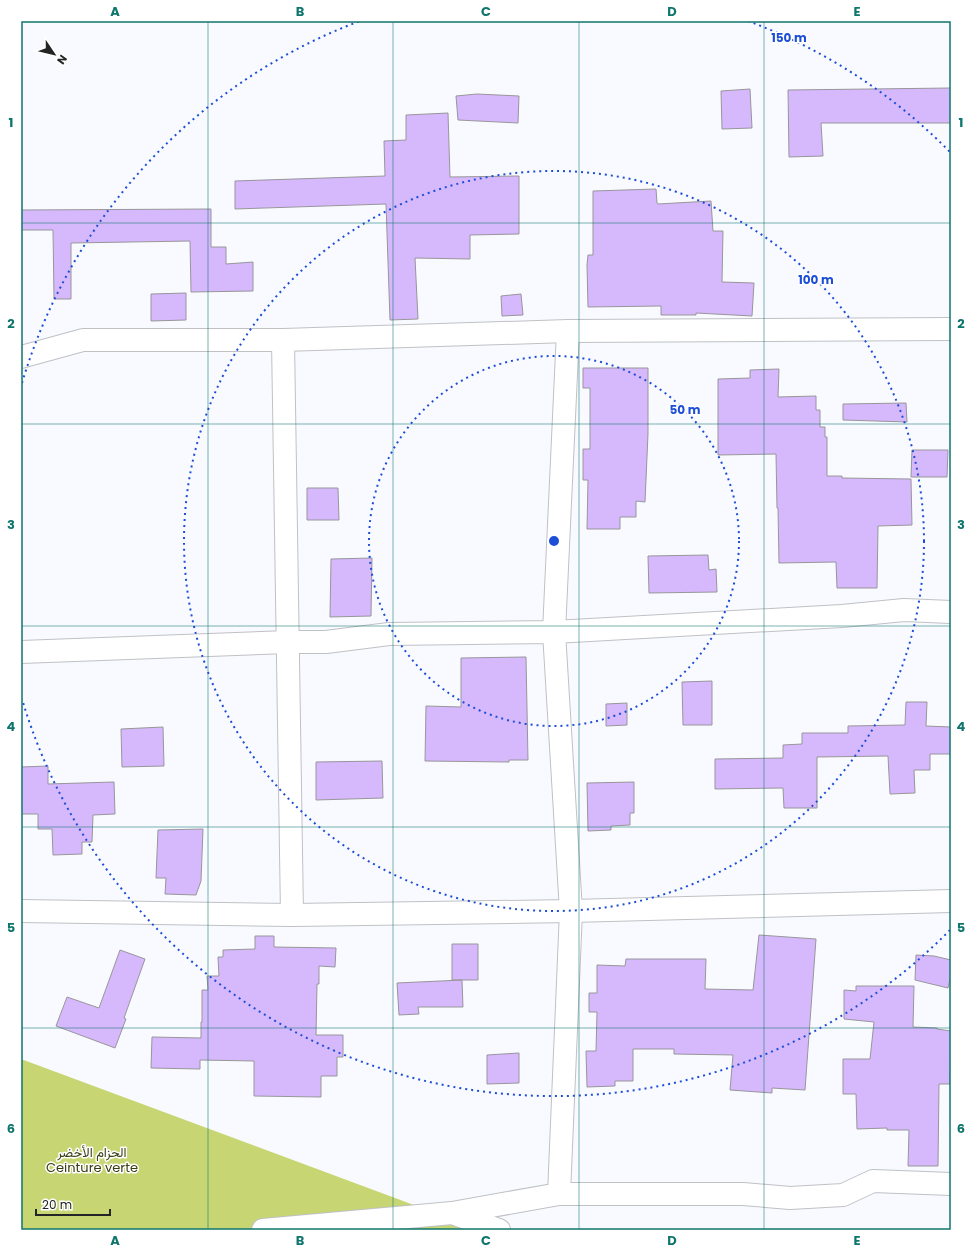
<svg xmlns="http://www.w3.org/2000/svg" width="972" height="1251" font-family="Poppins,Vazirmatn,sans-serif">
<style>
.forest{fill:#c7d673}
.building{fill:#d6b8fd;stroke:#98969a}
.lines{fill:none;stroke-linecap:round;stroke-linejoin:round}
.minor-casing{stroke:#bfc1c5;stroke-width:24}
.minor{stroke:#fff;stroke-width:22}
.grid{fill:none;stroke:#0f766e;stroke-width:1;stroke-opacity:0.55}
.ring{fill:none;stroke:#1d4ed8;stroke-width:2;stroke-dasharray:2 4}
.labels{text-anchor:middle;dominant-baseline:central;stroke-width:3;stroke-linejoin:round;paint-order:stroke}
.park-label{font-size:13px;fill:#383d14;stroke:#fff}
.centre{fill:#1d4ed8;stroke:#fff;stroke-width:2}
.ring-label{font-size:12px;text-anchor:middle;font-weight:bold;fill:#1d4ed8;stroke:#fff;stroke-width:3;stroke-linejoin:round;paint-order:stroke}
.neatline{fill:none;stroke:#0f766e;stroke-width:1.5}
.grid-label{font-size:13px;text-anchor:middle;font-weight:bold;fill:#0f766e}
</style>
<rect width="100%" height="100%" fill="#f9faff"/>
<path class="forest" d="M21,1059L481,1230H21Z"/>
<path class="building" d="M951,88V123H821L823,156L789,157L788,90Z
M750,89L752,128L722,129L721,91Z
M477,94L519,96L518,123L458,120L456,96Z
M448,113L450,177L519,176V234L470,235V259L415,258L418,319L390,320L386,204L235,209V181L385,176L384,141L406,140V115Z
M656,189L657,203L658,204L711,201L713,231H723L722,282L754,283L752,316L696,313V315H661V306L588,307L587,265L588,255H593V191Z
M211,209V247H226V264L253,262V291L191,292L190,241L71,243V299H54L53,230H21V210Z
M186,293V320L151,321V294Z
M521,294L523,315L502,316L501,296Z
M583,368H648V434L645,502L636,501V517H620V529H587L588,480H583V449H590V388H583Z
M779,369L778,397L816,396V410H820V427H825V437H827V476H842V478L911,479L912,525L878,526L877,588H837L836,562L779,563L778,508H777L776,454L718,455V379L750,378V370Z
M906,403L907,422L843,420V404Z
M912,450H948L947,477H911Z
M307,488H338L339,520H307Z
M708,555L709,570L716,569L717,592L649,593L648,556Z
M372,558L371,616L330,617L331,559Z
M526,657L528,760H509V762L425,761L426,706L461,707V658Z
M712,681V725H683L682,682Z
M906,702H927L926,726L951,727V754H930V770H914L915,793L890,794L888,756L817,757V808H784L783,788L715,789V759L783,758V745L802,744V733H848V726L905,725Z
M627,703V725L606,726V704Z
M163,727L164,766L122,767L121,729Z
M382,761L383,798L316,800V762Z
M48,766V784L114,782L115,814L93,815L92,842H82V854L53,855L52,829H38V814H21V767Z
M634,782V813H630V825L611,826V830L588,831L587,783Z
M203,829L201,881L196,895L165,894L166,878H156L158,830Z
M759,935L816,939L805,1090L772,1088V1093L730,1090L733,1055L674,1054V1049H633V1081H615V1086L587,1087L586,1051H596L597,1012H589V993H597V965L625,966L626,959H706L705,989L753,990Z
M255,936H274V947L336,948L335,967L319,966V984H317L316,1035H343V1057H337V1076H321V1097L254,1096V1061L200,1060V1069L151,1068L152,1037L201,1038V1022H202V990H208L207,976H219L218,957H223V950L255,949Z
M452,944H478V980H452Z
M120,950L145,959L124,1018L126,1019L115,1048L56,1026L67,997L99,1008Z
M916,955L934,956L951,960V975L948,988L915,980Z
M462,980L463,1007H418L419,1014L399,1015L397,983Z
M856,986H914L913,1027L937,1028V1029L951,1031L950,1084H939L938,1166H908L909,1130H887V1128L857,1129L856,1094H843V1059H870L874,1022L844,1019V990L856,991Z
M519,1053V1083L487,1084V1055Z"/>
<g class="lines">
<g class="minor-casing">
<path id="minor" d="M283,340L292,915
M21,357L83,340H283L568,331L951,329
M21,652L288,642H326L389,634L554,632L842,616L904,610L951,612
M21,911L292,915L571,911L951,901
M559,1194L571,911L554,632L568,331
M452,1213L559,1194H743L790,1198L843,1195L873,1181L951,1184
M263,1230L452,1213L499,1230"/>
</g>
<use href="#minor" class="minor"/>
</g>
<path class="grid" d="M208,21V1230M393,21V1230M579,21V1230M764,21V1230M21,223H951M21,424H951M21,626H951M21,827H951M21,1028H951"/>
<g class="ring">
<circle cx="554" cy="541" r="185"/>
<circle cx="554" cy="541" r="370"/>
<path d="M950 930A555 555 0 0 1 22 699M22 383A555 555 0 0 1 360 21M748 21A555 555 0 0 1 950 152"/>
</g>
<g class="labels">
<g class="park-label">
<text x="92" y="1152">الحزام الأخضر<tspan x="92" dy="15">Ceinture verte</tspan></text>
</g>
</g>
<circle cx="554" cy="541" r="6" class="centre"/>
<g class="ring-label">
<text x="789" y="42">150 m</text>
<text x="816" y="284">100 m</text>
<text x="685" y="414">50 m</text>
</g>
<rect width="972" height="1251" fill="none" stroke="#ffffff" stroke-width="44"/>
<g transform="translate(54 54) rotate(125)" stroke="#ffffff" stroke-width="3" paint-order="stroke">
<path d="M0-3L7 15L0 10L-7 15Z" fill="#232425"/>
<text y="-6" font-size="11" font-weight="bold" text-anchor="middle" fill="#232425">N</text>
</g>
<path d="M36 1209v6h74v-6" fill="none" stroke="#232425" stroke-width="2"/>
<text x="42" y="1209" font-size="12" fill="#232425" stroke="#ffffff" stroke-width="3" paint-order="stroke">20 m</text>
<rect x="22" y="22" width="928" height="1207" class="neatline"/>
<g class="grid-label">
<text x="115" y="16">A</text>
<text x="300" y="16">B</text>
<text x="486" y="16">C</text>
<text x="672" y="16">D</text>
<text x="857" y="16">E</text>
<text x="11" y="127">1</text>
<text x="961" y="127">1</text>
<text x="11" y="328">2</text>
<text x="961" y="328">2</text>
<text x="11" y="529">3</text>
<text x="961" y="529">3</text>
<text x="11" y="731">4</text>
<text x="961" y="731">4</text>
<text x="11" y="932">5</text>
<text x="961" y="932">5</text>
<text x="11" y="1133">6</text>
<text x="961" y="1133">6</text>
<text x="115" y="1245">A</text>
<text x="300" y="1245">B</text>
<text x="486" y="1245">C</text>
<text x="672" y="1245">D</text>
<text x="857" y="1245">E</text>
</g>
</svg>
